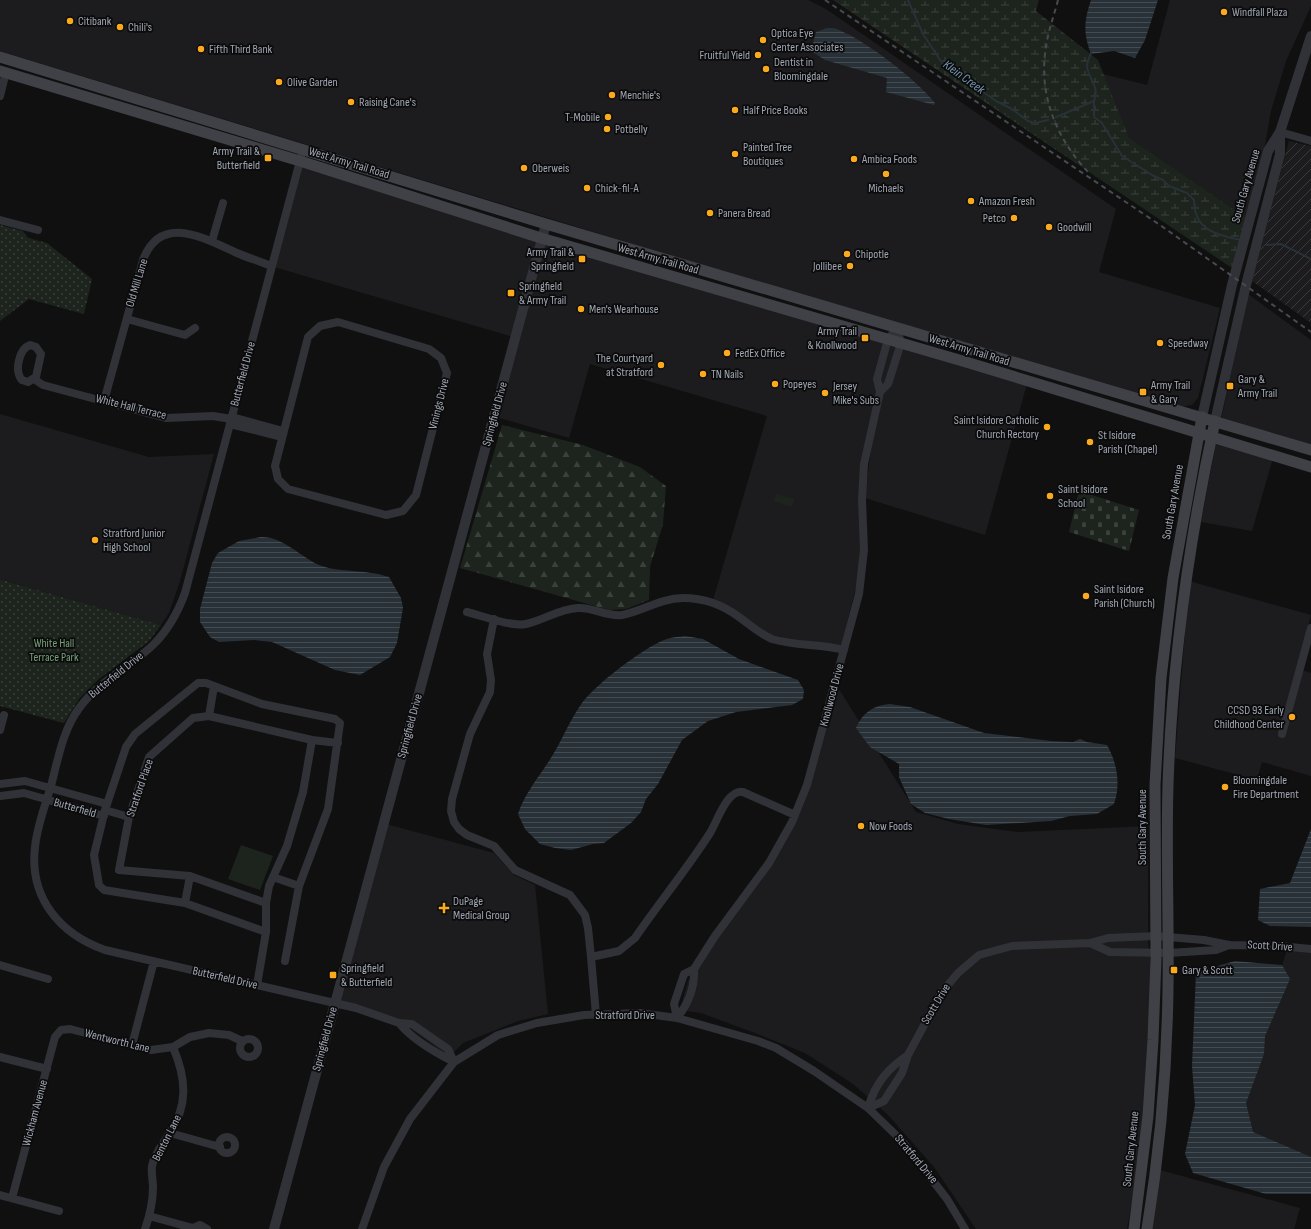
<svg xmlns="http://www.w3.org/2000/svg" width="1311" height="1229" font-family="'Sofia Sans Condensed',sans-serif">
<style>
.built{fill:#1c1c1e}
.industrial{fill:url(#industrial-furrows)}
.grass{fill:#1c241d}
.forest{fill:url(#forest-firs)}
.wetland{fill:url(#wetland-marsh)}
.cemetery{fill:url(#cemetery-stones)}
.park{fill:url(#park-dots)}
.water{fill:url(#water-rules)}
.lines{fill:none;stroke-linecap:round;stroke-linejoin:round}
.stream{stroke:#283137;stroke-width:2}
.minor{stroke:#313237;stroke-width:8}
.tertiary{stroke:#313237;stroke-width:10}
.secondary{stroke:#3f4147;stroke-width:11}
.rail{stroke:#484a50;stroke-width:2;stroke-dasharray:5 4;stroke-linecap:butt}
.poi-dot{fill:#fbaa1e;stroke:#0b0b0c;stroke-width:1.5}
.labels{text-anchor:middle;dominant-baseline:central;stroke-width:3.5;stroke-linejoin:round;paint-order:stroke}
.poi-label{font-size:12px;fill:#a0a7b3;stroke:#0b0b0c;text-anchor:start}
.street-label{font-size:12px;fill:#a0a7b3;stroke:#0b0b0c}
.park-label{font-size:12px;fill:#76a077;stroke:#0b0b0c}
.water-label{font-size:13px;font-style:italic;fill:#7497b1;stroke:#0b0b0c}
</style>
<defs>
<pattern id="industrial-furrows" width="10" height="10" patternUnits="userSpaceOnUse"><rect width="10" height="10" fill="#1c1c1e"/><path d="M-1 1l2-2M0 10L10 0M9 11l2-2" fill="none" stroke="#3a3a3c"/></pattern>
<pattern id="forest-firs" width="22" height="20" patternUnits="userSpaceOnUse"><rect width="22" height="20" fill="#1c241d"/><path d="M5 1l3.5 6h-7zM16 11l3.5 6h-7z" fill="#3a413b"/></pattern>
<pattern id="wetland-marsh" width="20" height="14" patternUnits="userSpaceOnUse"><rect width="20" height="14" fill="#1c241d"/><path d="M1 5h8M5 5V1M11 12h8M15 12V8" fill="none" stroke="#3a413b"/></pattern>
<pattern id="cemetery-stones" width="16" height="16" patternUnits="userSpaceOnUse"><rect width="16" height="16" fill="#1c241d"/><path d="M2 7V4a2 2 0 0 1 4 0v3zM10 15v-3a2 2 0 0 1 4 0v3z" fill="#3a413b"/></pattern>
<pattern id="park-dots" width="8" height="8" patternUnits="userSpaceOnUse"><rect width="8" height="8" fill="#1c241d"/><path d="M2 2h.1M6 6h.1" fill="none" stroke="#3a413b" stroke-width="1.8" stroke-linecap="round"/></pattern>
<pattern id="water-rules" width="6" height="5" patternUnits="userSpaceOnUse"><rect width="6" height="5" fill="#283137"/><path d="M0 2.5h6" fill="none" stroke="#444c52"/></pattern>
</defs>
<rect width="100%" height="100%" fill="#101011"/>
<path class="built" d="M0,0H808L826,9L1116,209L1099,272L1220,308L1198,398L1192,405L1179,407L748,279L0,51Z
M1170,0H1311V6L1286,61L1271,111L1265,145L1245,217L1128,138L1103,74L1147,85Z
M302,165L539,239L513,337L274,267Z
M544,242L1027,384L985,535L865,498L871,448L864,446L860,566L856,587L841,646L791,640L772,635L713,600L767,416L590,364L569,438L496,417Z
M1248,294L1311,340V446L1221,420Z
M0,414L149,457L214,454L180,581L169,613L161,625L0,579Z
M1216,443L1273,458L1252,531L1201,522Z
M1189,581L1311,615L1297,669L1311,673V776L1262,762L1257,780L1175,758Z
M837,686L916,812L958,824L1018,832L1148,826V942L1151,966L1149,1048L1138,1169L1127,1229H976L934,1167L888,1115L853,1084L805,1053L755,1033L701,1013L680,1010L688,981L799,814Z
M386,824L494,853L514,875L535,885L548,1014L518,1021L463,1043L449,1057L400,1021L338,1002Z
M1287,950L1311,953V1190L1231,1121Z
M1160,1170L1300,1208L1294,1229H1151Z"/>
<path class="industrial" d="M1289,141L1311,146V323L1252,281Z"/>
<path class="grass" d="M776,494L794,499L792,507L774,501Z
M241,845L273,856L260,890L228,879Z"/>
<path class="forest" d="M502,425L583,445L640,467L666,486L663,524L650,567L649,600L626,609L609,610L460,568Z"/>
<path class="wetland" d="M833,0H1039L1036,11L1098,60L1129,138L1245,217L1232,268Z"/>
<path class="cemetery" d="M1079,491L1139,510L1129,551L1069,532Z"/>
<path class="park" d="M0,225L23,231L28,238L47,243L92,279L84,314L29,299L0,321Z
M0,579L6,581L161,625L149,641L99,679L79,699L64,723L0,706Z"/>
<path class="water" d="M1091,0H1158L1145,40L1135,58L1114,51L1091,54C1083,33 1084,21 1091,0Z
M827,28C831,28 836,28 839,30C866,41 917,80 935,103L934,105L886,92L887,78L825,60L811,51L816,32Z
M261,537C284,537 299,556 319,565C339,573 366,569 389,577L401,598L403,608L397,643L390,657L360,675L335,670L272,642L254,640L219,642L210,637L200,622V609L212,563L218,553L239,541Z
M685,636L703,639L739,659L798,680L804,690L803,699L792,705L736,712L708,721L682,740L658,784L646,799L641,812L631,823L604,843L593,844L571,850L555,848L540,844L525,829L518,814C524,795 538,778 549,761C561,743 569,721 582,703C596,684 642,649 664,640C671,637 678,637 685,636Z
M890,704L910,707L984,733L1051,741L1073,742L1080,739L1087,742L1107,745C1117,763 1121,784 1114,804L1097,814L1070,816L1051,821L986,825L949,819L925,813L911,804L899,777V764L870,747L856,728C862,713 874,705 890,704Z
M1311,829V927L1270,926L1258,920L1260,889L1290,883Z
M1235,961L1282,965L1290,979L1265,1036L1264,1054L1246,1103L1253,1132L1311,1157V1194H1266L1193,1173L1185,1154L1195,1105L1192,1066L1196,972Z"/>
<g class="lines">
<path class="stream" d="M908,0L923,34L942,63L996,101L1012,109L1028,121L1035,123L1048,120
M1094,101V117L1102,123L1122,156L1152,175L1163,180L1169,186L1187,193L1194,200C1194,230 1216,235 1241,240
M1056,117L1094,101C1099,88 1092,83 1088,71C1085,65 1089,58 1091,53
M1267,245L1281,244L1311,259"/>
<path class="minor" d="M0,96L6,72
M1280,132L1311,141
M301,157L185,593C178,612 169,629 154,644C131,667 100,680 80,707C63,729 58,759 51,786C45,806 37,826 35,847C29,898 60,934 105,950L356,1008L399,1023L412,1024L448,1049L454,1062
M0,220L38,230
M212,241L223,203
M127,319L185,335L195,328
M338,322L429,349L441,358L447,373L416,495L403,511L386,515L288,489L278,479L275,466L308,337L320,326Z
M30,345L36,347L41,354L36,377L28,382L22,380C14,371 19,349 30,345Z
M34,379L43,385L166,418L213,416L231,419
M880,392L888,384L901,343L897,328
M104,401L143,260C161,212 205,239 237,253C248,258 260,261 271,266
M232,417L283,431
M230,424L282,437
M467,612C483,616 511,627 526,624C545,620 558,609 578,608C593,607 607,617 622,615C643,611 661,598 683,598C703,598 723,605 739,617C750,625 760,634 772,639C795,646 821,644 844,650
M494,619L487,654L491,680L490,692L470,734L452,799L451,811L454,822L459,829L467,835L494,846L515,870L570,895L585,915L588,928L591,957
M209,716L214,686
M0,730L4,715
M1282,734L1311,628
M312,740L338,743
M0,784L25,781L107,804
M0,796L24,793L104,816
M105,810L129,817
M185,903L190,876
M266,932L185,903L104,890L99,885L94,855L105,810L126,747L135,734L198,683H206L262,704L335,719L340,723L328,809L299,886L273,877
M1090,943L1110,952L1169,953L1216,950L1229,945
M285,961L299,886
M0,965L48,979
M257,985L266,932V903L269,886L287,846L303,792L312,740L209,716L193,718L149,757L129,817L119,870L190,876L266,903
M596,1015L591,957L619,951L635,938C659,903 687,869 710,833C717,822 727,789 743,792L795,815
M677,1018L674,1004L684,974L694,969L715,936L769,863L792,822L807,785L859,594L864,550L862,500L864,464L880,392L877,379L888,339L897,328
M677,1018C688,1004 695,987 694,969
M399,1023C412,1039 436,1053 454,1062
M240 1048a9 9 0 1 1 18 0a9 9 0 1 1-18 0Z
M132,1045L154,961
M0,1057L47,1069
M868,1108L884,1101L902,1073L908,1055L942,992L958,973L979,955L1012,946L1090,943L1108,938L1156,936L1204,940L1229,945L1279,946L1311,949
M868,1108C875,1084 887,1069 908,1055
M170,1133L220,1147
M219 1145a8 8 0 1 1 16 0a8 8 0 1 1-16 0Z
M0,1195L59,1211
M12,1198L55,1037L61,1030L70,1029L151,1050L173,1047L190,1037L209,1033L229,1035L242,1041
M149,1216L193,1228L200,1225L207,1229
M145,1229C150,1215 153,1202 153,1187C153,1180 151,1173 152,1166C154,1154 163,1144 169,1134C189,1105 186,1078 173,1047
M362,1229L384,1167L410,1119L454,1062L498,1035L537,1023L584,1015L640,1013L677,1018L758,1041L776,1048L814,1071L868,1108L902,1141L947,1199L965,1229"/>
<path class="tertiary" d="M1202,417L1232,285L1268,151L1280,132L1311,36
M1215,421L1246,285L1280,154V132
M274,1229L546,224"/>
<path class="secondary" d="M0,57L546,224L1311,450
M0,71L300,161L541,238L966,362L1311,467
M1134,1229L1148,1116L1153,1040L1156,959L1155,785L1161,678L1173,578L1202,417
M1147,1229C1160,1150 1167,1069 1168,989C1169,921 1166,853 1168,785C1172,662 1189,540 1215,421"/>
<path class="rail" d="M825,0L1160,225L1311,332
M1058,0C1054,16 1048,31 1046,47C1038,94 1056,138 1088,172"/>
</g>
<g class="poi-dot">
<circle cx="1224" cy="12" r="4"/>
<circle cx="70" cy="21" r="4"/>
<circle cx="120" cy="27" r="4"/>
<circle cx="763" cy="40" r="4"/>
<circle cx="201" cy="49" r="4"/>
<circle cx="758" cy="55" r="4"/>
<circle cx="766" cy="69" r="4"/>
<circle cx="279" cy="82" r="4"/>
<circle cx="612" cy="95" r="4"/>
<circle cx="351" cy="102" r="4"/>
<circle cx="735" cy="110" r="4"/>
<circle cx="608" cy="117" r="4"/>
<circle cx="607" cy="129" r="4"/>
<circle cx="735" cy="154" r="4"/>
<rect x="264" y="154" width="8" height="8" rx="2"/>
<circle cx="854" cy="159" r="4"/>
<circle cx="524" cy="168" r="4"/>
<circle cx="886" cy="174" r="4"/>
<circle cx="587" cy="188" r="4"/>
<circle cx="971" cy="201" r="4"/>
<circle cx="710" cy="213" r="4"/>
<circle cx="1014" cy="218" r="4"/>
<circle cx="1049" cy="227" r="4"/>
<circle cx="847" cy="254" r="4"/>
<rect x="578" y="255" width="8" height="8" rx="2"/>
<circle cx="850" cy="266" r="4"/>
<rect x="507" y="289" width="8" height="8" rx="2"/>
<circle cx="581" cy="309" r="4"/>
<rect x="861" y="334" width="8" height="8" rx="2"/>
<circle cx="1160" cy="343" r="4"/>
<circle cx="727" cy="353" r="4"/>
<circle cx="661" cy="365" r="4"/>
<circle cx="703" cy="374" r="4"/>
<circle cx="775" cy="384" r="4"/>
<rect x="1226" y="382" width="8" height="8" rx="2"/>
<rect x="1139" y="388" width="8" height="8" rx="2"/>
<circle cx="825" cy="393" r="4"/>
<circle cx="1047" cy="427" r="4"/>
<circle cx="1090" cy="442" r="4"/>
<circle cx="1050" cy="496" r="4"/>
<circle cx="95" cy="540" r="4"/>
<circle cx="1086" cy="596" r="4"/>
<circle cx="1292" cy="717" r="4"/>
<circle cx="1225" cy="787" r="4"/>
<circle cx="861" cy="826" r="4"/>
<path d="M442 902h4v4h4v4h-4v4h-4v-4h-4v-4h4z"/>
<rect x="1170" y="966" width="8" height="8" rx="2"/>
<rect x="329" y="971" width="8" height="8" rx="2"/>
</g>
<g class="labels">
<g class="poi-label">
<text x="1232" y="12">Windfall Plaza</text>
<text x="78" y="21">Citibank</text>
<text x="128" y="27">Chili's</text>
<text x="771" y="33">Optica Eye<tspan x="771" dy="14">Center Associates</tspan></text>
<text x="209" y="49">Fifth Third Bank</text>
<text x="750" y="55" text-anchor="end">Fruitful Yield</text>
<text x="774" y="62">Dentist in<tspan x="774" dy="14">Bloomingdale</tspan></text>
<text x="287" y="82">Olive Garden</text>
<text x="620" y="95">Menchie's</text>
<text x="359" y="102">Raising Cane's</text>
<text x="743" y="110">Half Price Books</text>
<text x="600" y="117" text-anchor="end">T-Mobile</text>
<text x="615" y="129">Potbelly</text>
<text x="743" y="147">Painted Tree<tspan x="743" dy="14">Boutiques</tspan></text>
<text x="260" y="151" text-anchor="end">Army Trail &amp;<tspan x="260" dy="14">Butterfield</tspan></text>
<text x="862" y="159">Ambica Foods</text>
<text x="532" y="168">Oberweis</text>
<text x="595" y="188">Chick-fil-A</text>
<text x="886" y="188" text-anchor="middle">Michaels</text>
<text x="979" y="201">Amazon Fresh</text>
<text x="718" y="213">Panera Bread</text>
<text x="1006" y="218" text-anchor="end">Petco</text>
<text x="1057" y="227">Goodwill</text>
<text x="574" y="252" text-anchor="end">Army Trail &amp;<tspan x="574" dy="14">Springfield</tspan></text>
<text x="855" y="254">Chipotle</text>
<text x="842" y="266" text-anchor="end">Jollibee</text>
<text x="519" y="286">Springfield<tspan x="519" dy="14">&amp; Army Trail</tspan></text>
<text x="589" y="309">Men's Wearhouse</text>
<text x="857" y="331" text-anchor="end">Army Trail<tspan x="857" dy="14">&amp; Knollwood</tspan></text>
<text x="1168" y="343">Speedway</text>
<text x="735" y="353">FedEx Office</text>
<text x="653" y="358" text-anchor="end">The Courtyard<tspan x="653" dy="14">at Stratford</tspan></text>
<text x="711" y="374">TN Nails</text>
<text x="1238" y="379">Gary &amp;<tspan x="1238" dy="14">Army Trail</tspan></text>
<text x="783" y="384">Popeyes</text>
<text x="1151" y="385">Army Trail<tspan x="1151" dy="14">&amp; Gary</tspan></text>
<text x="833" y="386">Jersey<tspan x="833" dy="14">Mike's Subs</tspan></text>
<text x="1039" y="420" text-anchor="end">Saint Isidore Catholic<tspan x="1039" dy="14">Church Rectory</tspan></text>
<text x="1098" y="435">St Isidore<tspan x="1098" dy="14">Parish (Chapel)</tspan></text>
<text x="1058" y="489">Saint Isidore<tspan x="1058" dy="14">School</tspan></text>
<text x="103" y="533">Stratford Junior<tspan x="103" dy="14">High School</tspan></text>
<text x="1094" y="589">Saint Isidore<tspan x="1094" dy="14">Parish (Church)</tspan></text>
<text x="1284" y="710" text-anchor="end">CCSD 93 Early<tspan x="1284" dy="14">Childhood Center</tspan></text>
<text x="1233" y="780">Bloomingdale<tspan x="1233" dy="14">Fire Department</tspan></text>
<text x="869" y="826">Now Foods</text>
<text x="453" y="901">DuPage<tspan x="453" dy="14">Medical Group</tspan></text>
<text x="341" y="968">Springfield<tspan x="341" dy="14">&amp; Butterfield</tspan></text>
<text x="1182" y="970">Gary &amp; Scott</text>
</g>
<g class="street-label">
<text transform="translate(349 163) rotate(17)">West Army Trail Road</text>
<text transform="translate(1246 186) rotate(-74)">South Gary Avenue</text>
<text transform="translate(658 259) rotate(16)">West Army Trail Road</text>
<text transform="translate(137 283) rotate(-73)">Old Mill Lane</text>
<text transform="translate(969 350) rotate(17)">West Army Trail Road</text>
<text transform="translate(243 374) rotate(-75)">Butterfield Drive</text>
<text transform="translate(439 404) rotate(-76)">Vinings Drive</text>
<text transform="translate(131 407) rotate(14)">White Hall Terrace</text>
<text transform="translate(495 414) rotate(-75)">Springfield Drive</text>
<text transform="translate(1173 502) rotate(-80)">South Gary Avenue</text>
<text transform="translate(116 675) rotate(-39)">Butterfield Drive</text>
<text transform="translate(832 695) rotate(-75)">Knollwood Drive</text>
<text transform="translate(410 726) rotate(-75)">Springfield Drive</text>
<text transform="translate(140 788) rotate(-71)">Stratford Place</text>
<text transform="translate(75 808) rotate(16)">Butterfield</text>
<text transform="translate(1142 827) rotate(-90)">South Gary Avenue</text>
<text transform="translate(1270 946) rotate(3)">Scott Drive</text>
<text transform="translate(225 978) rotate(13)">Butterfield Drive</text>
<text transform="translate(936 1004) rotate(-59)">Scott Drive</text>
<text x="625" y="1015">Stratford Drive</text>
<text transform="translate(325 1039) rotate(-75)">Springfield Drive</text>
<text transform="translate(117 1041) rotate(14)">Wentworth Lane</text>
<text transform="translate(35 1113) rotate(-75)">Wickham Avenue</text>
<text transform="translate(167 1138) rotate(-63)">Benton Lane</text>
<text transform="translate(1131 1149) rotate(-84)">South Gary Avenue</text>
<text transform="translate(916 1159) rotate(50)">Stratford Drive</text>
</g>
<g class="park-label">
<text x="54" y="643">White Hall<tspan x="54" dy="14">Terrace Park</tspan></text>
</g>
<g class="water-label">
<text transform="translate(964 77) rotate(36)">Klein Creek</text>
</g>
</g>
</svg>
